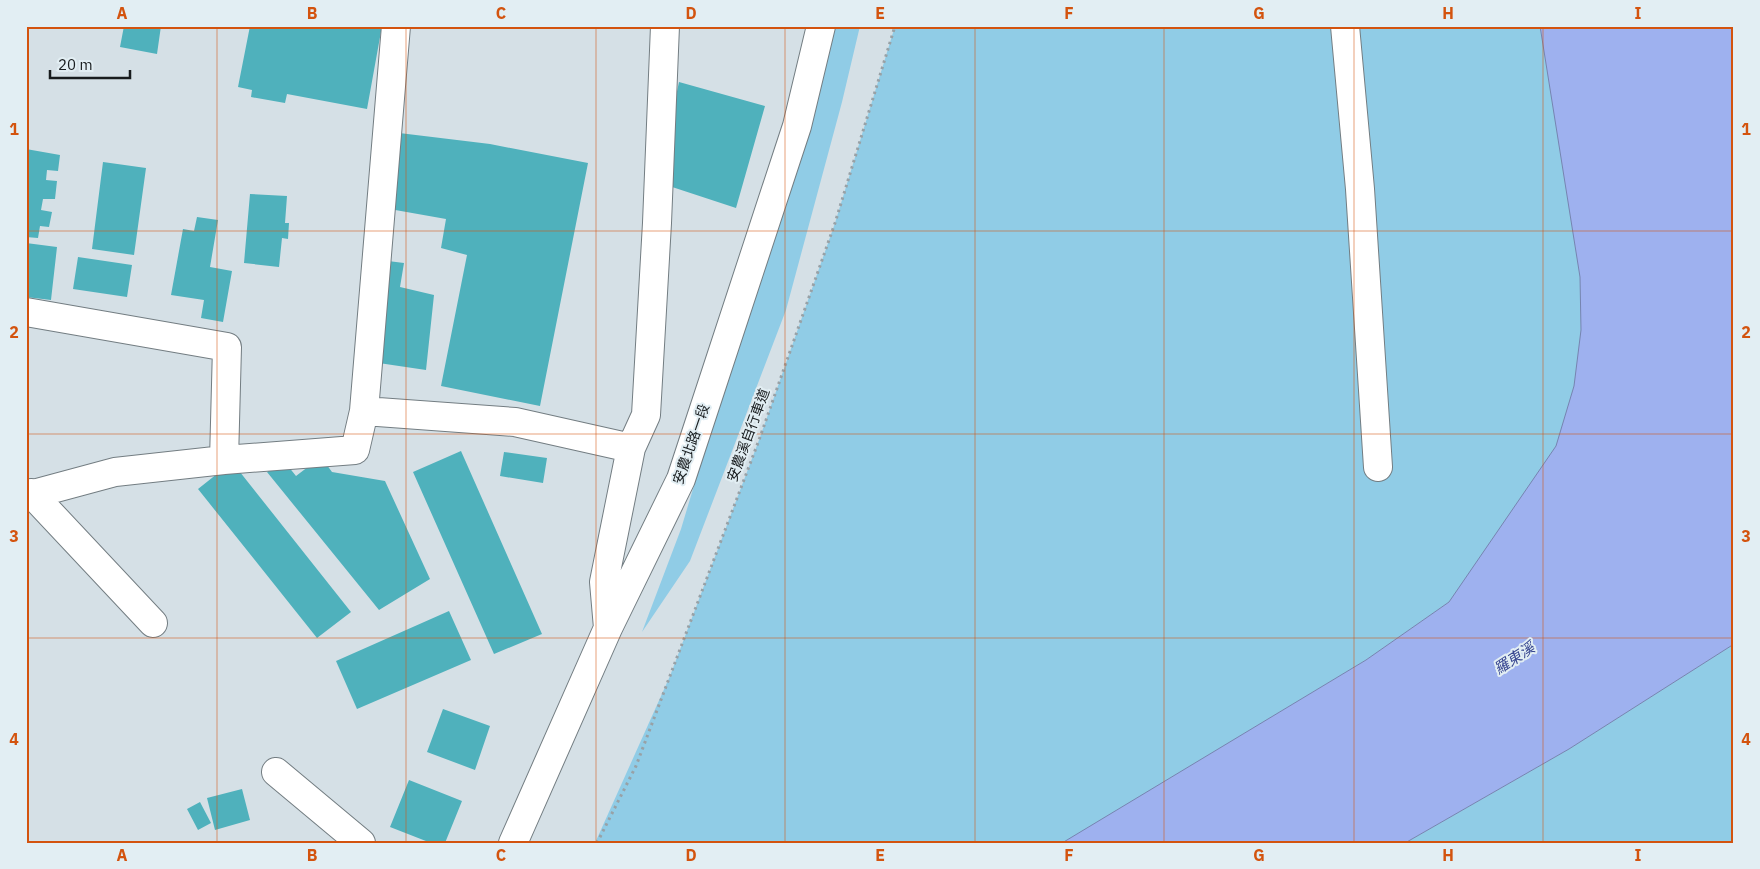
<svg xmlns="http://www.w3.org/2000/svg" width="1760" height="869" font-family="'IBM Plex Sans','Noto Sans TC',sans-serif">
<style>
.green{fill:#90cce6}
.water{fill:#9eb1ef;stroke:#7684b0}
.building{fill:#4fb1bc}
.lines{fill:none;stroke-linecap:round;stroke-linejoin:round}
.minor-casing{stroke:#737d82;stroke-width:30}
.path{stroke:#98a1a6;stroke-width:3;stroke-dasharray:2.5 4;stroke-linecap:butt}
.minor{stroke:#fff;stroke-width:28}
.grid{fill:none;stroke:#d3530e;stroke-width:1;stroke-opacity:0.55}
.labels{text-anchor:middle;dominant-baseline:central;stroke-width:4;stroke-linejoin:round;paint-order:stroke}
.street-label{font-size:14px;fill:#181c1e;stroke:#e2eef3}
.water-label{font-size:15px;font-style:italic;fill:#384791;stroke:#e2eef3}
.neatline{fill:none;stroke:#d3530e;stroke-width:2}
.grid-label{font-size:16px;text-anchor:middle;font-weight:bold;fill:#d3530e}
</style>
<rect width="100%" height="100%" fill="#d5e0e6"/>
<path class="green" d="M836,26H860L842,102L786,310L690,561L642,632L681,529L696,479L728,356L803,141Z
M895,26H1564L1594,418L1449,602L1366,660L1063,843H595L670,676L759,440L835,223Z
M1734,644V843H1405L1569,749Z"/>
<path class="water" d="M1540,26H1734V644L1569,749L1405,843H1062L1366,660L1449,602L1556,446L1574,386L1581,330L1580,277Z"/>
<path class="building" d="M124,26H161L157,54L120,47Z
M250,26H382L367,109L287,94L285,103L251,97L252,90L238,87Z
M679,82L765,106L736,208L663,184L665,148Z
M391,132L490,144L588,163L540,406L441,386L467,255L441,248L446,219L384,208Z
M26,149L60,155L58,171L47,170L46,180L57,181L55,199H43L41,210L52,212L49,227L40,226L38,238L26,237Z
M103,162L146,168L134,255L92,249Z
M250,194L287,196L285,223H289L288,239L282,238L279,267L244,263Z
M197,217L218,220L210,267L232,271L223,322L201,318L204,300L171,295L183,229L194,231Z
M26,243L57,247L51,300L26,297Z
M78,257L132,265L127,297L73,289Z
M380,260L404,263L400,287L434,295L426,370L372,362Z
M461,451L542,634L494,654L413,472Z
M504,452L547,458L543,483L500,476Z
M321,457L332,472L385,481L430,579L379,610L267,472L284,461L296,476Z
M232,462L351,612L317,638L198,489Z
M449,611L471,660L357,709L336,661Z
M443,709L490,726L475,770L427,752Z
M409,780L462,801L445,843H431L390,827Z
M242,789L250,820L215,830L207,798Z
M200,802L211,823L198,830L187,809Z"/>
<g class="lines">
<g class="minor-casing">
<path id="minor" d="M1345,26L1360,189L1378,467
M26,312L227,347L224,460
M364,411L396,26
M31,493L153,623
M26,496L115,472L224,460L355,450L364,411L515,422L631,448
M608,628L604,582L631,448L646,415L657,223L665,26
M276,772L361,843
M513,843L608,628L681,479L797,126L821,26"/>
</g>
<path class="path" d="M597,843L636,766L759,440L835,223L895,26"/>
<use href="#minor" class="minor"/>
</g>
<path class="grid" d="M217,26V843M406,26V843M596,26V843M785,26V843M975,26V843M1164,26V843M1354,26V843M1543,26V843M26,231H1734M26,434H1734M26,638H1734"/>
<g class="labels">
<g class="street-label">
<text transform="translate(748 435) rotate(-70)">安農溪自行車道</text>
<text transform="translate(691 444) rotate(-71)">安農北路一段</text>
</g>
<g class="water-label">
<text transform="translate(1514 658) rotate(-33)">羅東溪</text>
</g>
</g>
<rect width="1760" height="869" fill="none" stroke="#e2eef3" stroke-width="55"/>
<path d="M50 70v8h80v-8" fill="none" stroke="#181c1e" stroke-width="2.5"/>
<text x="58" y="70" font-size="15" fill="#181c1e" stroke="#e2eef3" stroke-width="4" paint-order="stroke">20 m</text>
<rect x="28" y="28" width="1704" height="814" class="neatline"/>
<g class="grid-label">
<text x="122" y="19">A</text>
<text x="312" y="19">B</text>
<text x="501" y="19">C</text>
<text x="691" y="19">D</text>
<text x="880" y="19">E</text>
<text x="1069" y="19">F</text>
<text x="1259" y="19">G</text>
<text x="1448" y="19">H</text>
<text x="1638" y="19">I</text>
<text x="14" y="135">1</text>
<text x="1746" y="135">1</text>
<text x="14" y="338">2</text>
<text x="1746" y="338">2</text>
<text x="14" y="542">3</text>
<text x="1746" y="542">3</text>
<text x="14" y="745">4</text>
<text x="1746" y="745">4</text>
<text x="122" y="861">A</text>
<text x="312" y="861">B</text>
<text x="501" y="861">C</text>
<text x="691" y="861">D</text>
<text x="880" y="861">E</text>
<text x="1069" y="861">F</text>
<text x="1259" y="861">G</text>
<text x="1448" y="861">H</text>
<text x="1638" y="861">I</text>
</g>
</svg>
